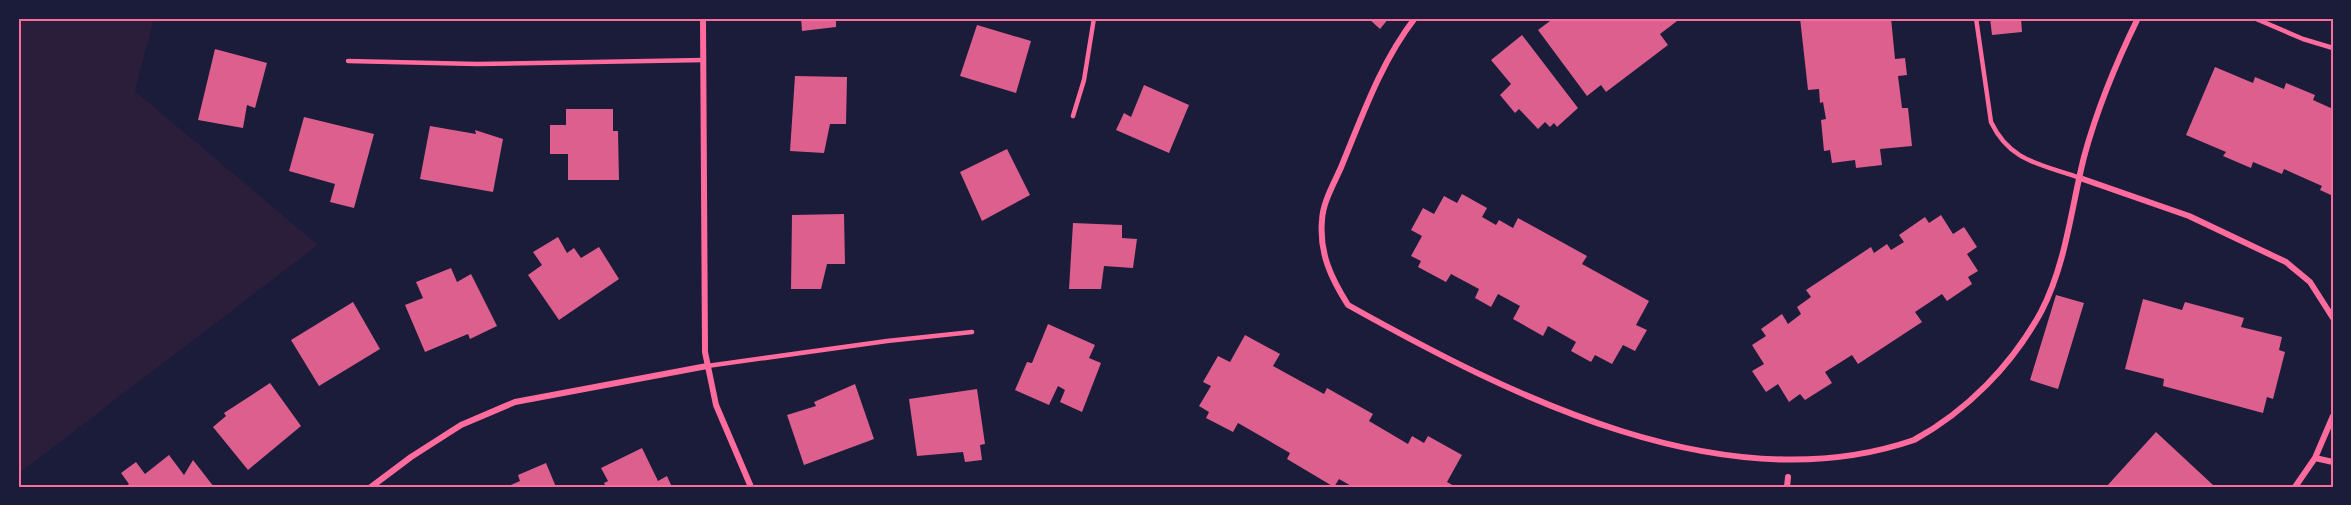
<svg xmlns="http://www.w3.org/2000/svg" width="2351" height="505" font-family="Barlow,sans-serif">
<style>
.green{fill:#2a1e3b}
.building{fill:#dd5f8e}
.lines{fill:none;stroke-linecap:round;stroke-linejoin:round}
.service{stroke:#ff6b9d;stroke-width:4.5}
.minor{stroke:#ff6b9d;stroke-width:6}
.neatline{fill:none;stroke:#ff6b9d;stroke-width:2}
</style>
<rect width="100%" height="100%" fill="#1b1b3a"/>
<path class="green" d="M18,18H154L135,91L318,245L18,474Z"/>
<path class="building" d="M801,18H836V27L802,31Z
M1368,18H1389L1380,29Z
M1547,18H1681L1660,34L1668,45L1606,92L1601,85L1587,96L1538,30L1550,21Z
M1800,18H1891L1895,59L1905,58L1907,75L1898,76L1902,108H1908L1912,146L1880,149L1882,165L1856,168L1855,160L1832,163L1830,150L1824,151L1821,120L1826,119L1823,102L1820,103L1819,89L1808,90Z
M1990,18H2021L2022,32L1992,35Z
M977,25L1031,41L1016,93L960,76Z
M1522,35L1578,108L1557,127L1554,123L1550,127L1545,122L1538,129L1519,109L1515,113L1500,95L1511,84L1491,60Z
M215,49L267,63L255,108L247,105L243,128L198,120Z
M2215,67L2253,83L2255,77L2284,89L2286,83L2315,95L2313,100L2333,109V196L2320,190L2322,186L2284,169L2282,174L2253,162L2251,168L2223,156L2226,152L2186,135Z
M795,76L847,77L846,124H830L824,153L790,151Z
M1144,85L1189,105L1169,153L1116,130L1124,113L1131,117Z
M566,109H613V131H618L619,180H568V154H550V125H566Z
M304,117L374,134L354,208L330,202L335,184L289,171Z
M430,126L476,134L475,130L503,139L493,192L420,179Z
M1007,149L1030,195L982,221L960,172Z
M1462,194L1487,208L1482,217L1496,225L1499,220L1513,228L1518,218L1587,256L1582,264L1649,301L1636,325L1647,330L1635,351L1623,345L1612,364L1595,355L1591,362L1571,351L1576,342L1548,326L1543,336L1513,319L1520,306L1498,294L1491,307L1475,298L1479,289L1451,274L1446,282L1418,267L1421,261L1411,256L1422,236L1411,230L1423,208L1434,214L1444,196L1457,203Z
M844,214L845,264H827L821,289H791L792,215Z
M1941,215L1953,234L1964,227L1977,247L1967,254L1978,271L1968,277L1972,284L1947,301L1942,294L1915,312L1922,322L1858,364L1852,355L1825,372L1832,383L1805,400L1800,394L1789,402L1778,384L1766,392L1752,371L1764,364L1752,345L1766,336L1761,329L1782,314L1788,324L1801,314L1797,307L1811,297L1806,290L1871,247L1874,253L1887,244L1891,250L1904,242L1899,235L1925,217L1929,223Z
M1073,223L1122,225V238L1137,239L1133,268L1104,266L1101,289H1069Z
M558,237L567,253L574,248L581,258L599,247L619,279L559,320L528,275L542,265L533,252Z
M451,268L457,282L471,274L497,326L470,339L468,334L425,352L405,305L423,298L416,282Z
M2056,295L2084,303L2058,389L2030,380Z
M2143,299L2182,310L2185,302L2244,318L2241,327L2282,337L2279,350L2285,352L2273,399L2267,397L2263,413L2163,386L2164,379L2125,369Z
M353,302L380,349L319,386L291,340Z
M1048,324L1095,345L1089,358L1101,363L1082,412L1060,402L1065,390L1058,386L1049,405L1015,390L1027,362L1032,363Z
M1245,335L1280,354L1273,366L1324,394L1327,388L1373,414L1369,421L1408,444L1412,436L1424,443L1428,436L1462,455L1447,482L1456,487H1353L1339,479L1334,487L1287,459L1290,453L1238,423L1233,432L1206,418L1209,412L1199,406L1211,386L1203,382L1218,356L1230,362Z
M270,383L301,426L248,470L213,427L226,416L224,413Z
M855,384L874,439L804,465L787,415L816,406L814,402Z
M977,389L985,444L980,445L982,460L965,462L963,452L917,456L909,399Z
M2156,432L2213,485L2212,487H2106Z
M642,448L658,481L667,476L672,487H606L604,483L608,481L601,468Z
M169,455L184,475L193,460L214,487H124L129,484L121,473L136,462L145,474Z
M546,463L556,487H506L520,481L518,475Z"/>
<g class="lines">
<path class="service" d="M1976,18L1991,122C2010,162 2041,164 2080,178
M2254,18L2303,39L2333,48
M348,61L477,64L704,60
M1073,116L1084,80L1094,18
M707,366L887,341L972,332"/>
<path class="minor" d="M703,18L705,352L716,405L751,487
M1415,18C1381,62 1363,114 1342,165C1335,182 1323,201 1322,220C1319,253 1331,278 1348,305C1511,396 1725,505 1914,440C1967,411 2012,365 2041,312C2066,264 2071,209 2084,157C2097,109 2116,63 2138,18
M2080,178L2189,216L2286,262L2310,282L2333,318
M2315,458L2333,462
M371,487L411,457L461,425L515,402L707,366
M1787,487L1788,477
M2295,487L2315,458L2333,416"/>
</g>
<rect width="2351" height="505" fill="none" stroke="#1b1b3a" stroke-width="39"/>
<rect x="20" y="20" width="2312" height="466" class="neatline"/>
</svg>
